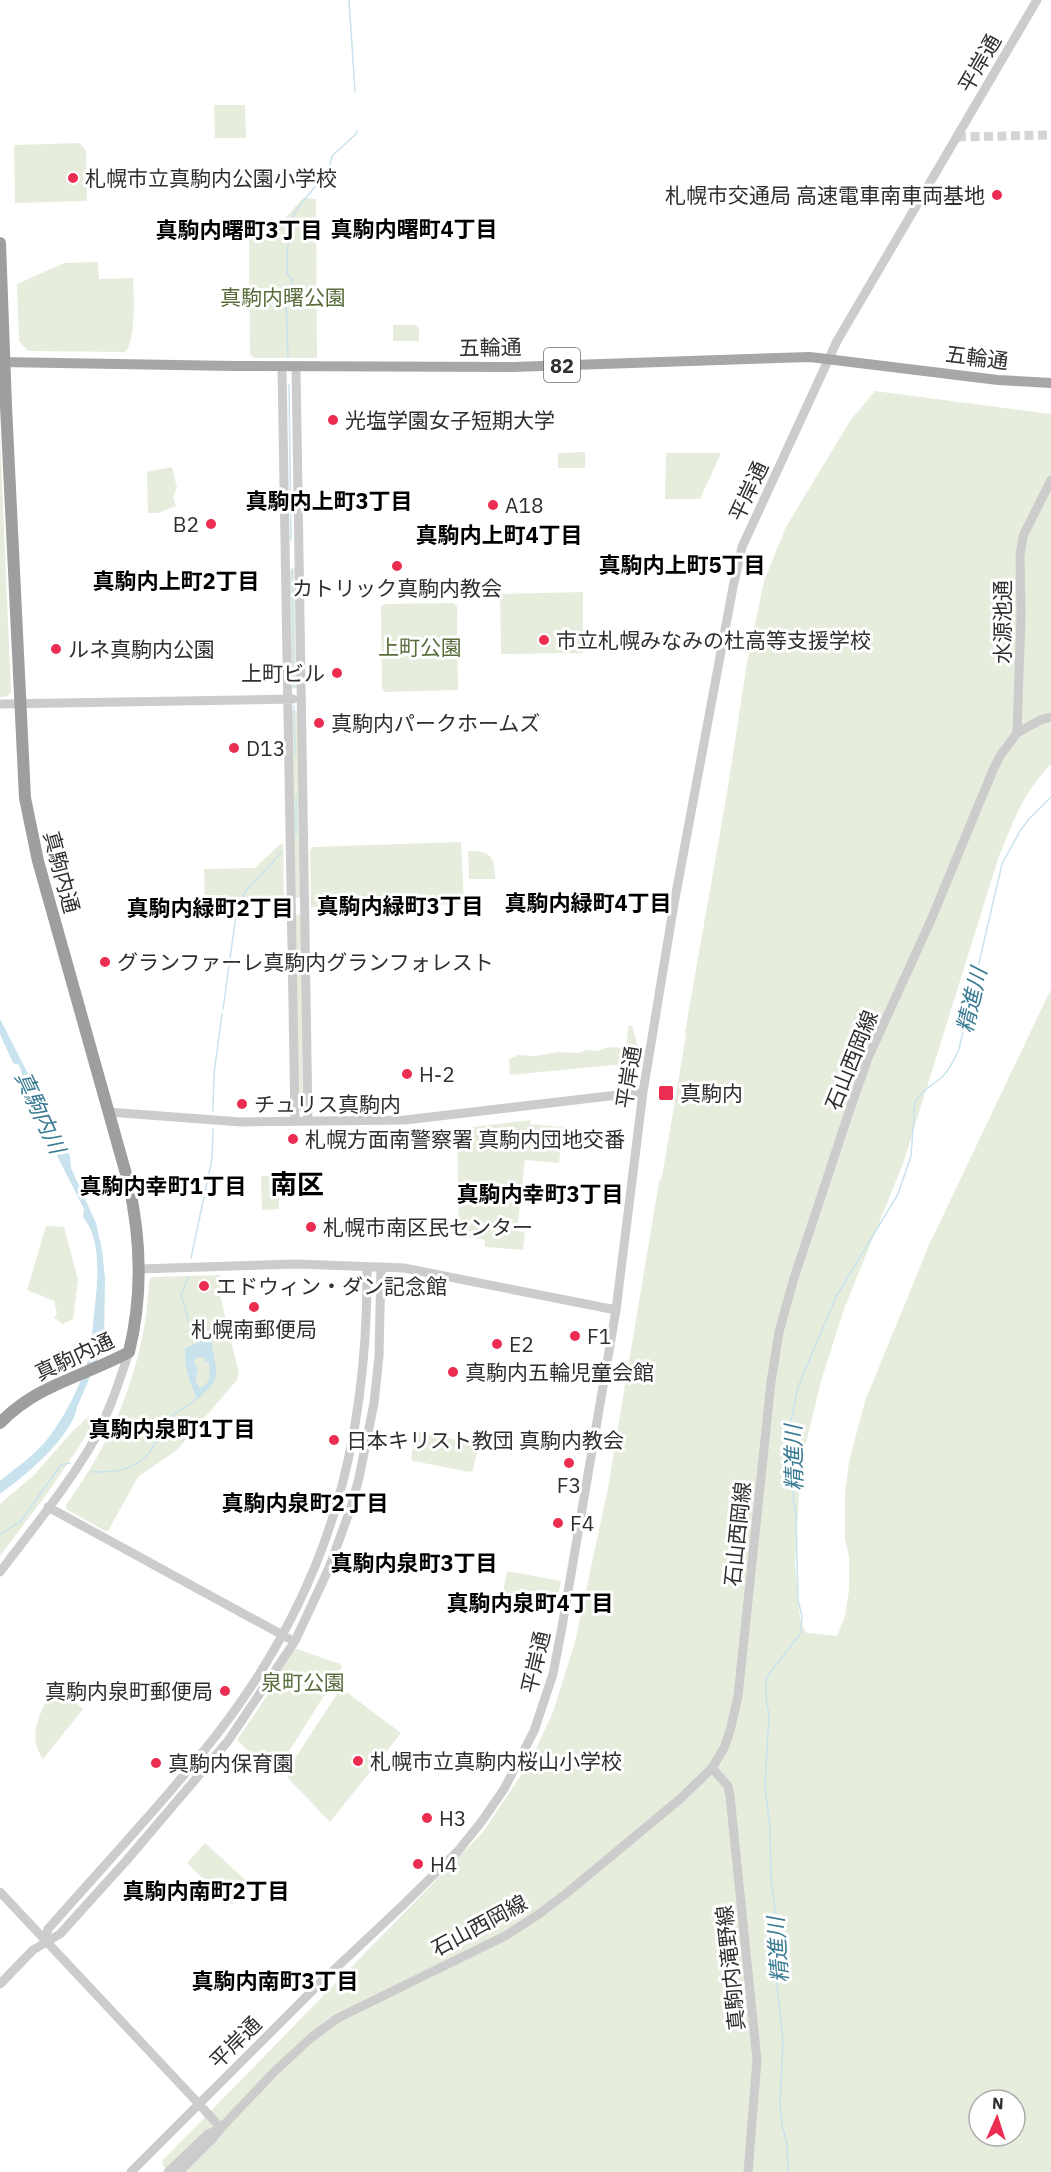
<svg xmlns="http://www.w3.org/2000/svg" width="1051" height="2172" font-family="'IBM Plex Sans','Noto Sans JP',sans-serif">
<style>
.green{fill:#e7eddd;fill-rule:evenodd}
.water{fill:#c8e3ed;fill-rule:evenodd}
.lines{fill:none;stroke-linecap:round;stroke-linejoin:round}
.stream{stroke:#c8e3ed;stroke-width:1.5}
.tertiary-tunnel{stroke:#d5d5d5;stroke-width:9;stroke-dasharray:9 4.5;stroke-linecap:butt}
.tertiary{stroke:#ccc;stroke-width:9}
.primary{stroke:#a7a7a7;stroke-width:10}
.trunk{stroke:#9e9e9e;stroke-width:12}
.poi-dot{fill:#eb2d51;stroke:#fff;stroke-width:2}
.labels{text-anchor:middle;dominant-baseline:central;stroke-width:6;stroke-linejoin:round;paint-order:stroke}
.shield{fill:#fff;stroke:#6d6d6d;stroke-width:1.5}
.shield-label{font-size:20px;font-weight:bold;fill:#2f2f2f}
.street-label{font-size:21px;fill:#2f2f2f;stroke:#fff}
.poi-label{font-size:21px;fill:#2f2f2f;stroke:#fff;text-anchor:start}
.park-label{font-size:21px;fill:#586d3b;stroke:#fff}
.neighbourhood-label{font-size:22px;font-weight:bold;fill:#000;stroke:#fff}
.water-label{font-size:22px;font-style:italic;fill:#3a7c94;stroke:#fff}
.district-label{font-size:27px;font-weight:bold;fill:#000;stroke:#fff}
</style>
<rect width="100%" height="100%" fill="#fff"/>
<path class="green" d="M214,105H245L246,138H215Z
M79,143L86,150L87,201L15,203L14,145Z
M303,198L316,199L317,358H254L250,354L249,240L282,222Z
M98,262L99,279L133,278C134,294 136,342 125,352L28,351L19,341L17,284L64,263Z
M393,325H416L419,329V341H393Z
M875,391L1051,414V764C1022,794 1013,822 998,859L903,1164L844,1309L821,1381L801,1464L795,1564L799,1610L802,1626L807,1633L837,1636L845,1616L849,1590V1557L845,1539V1492L849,1462L865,1401L929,1245L1051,989V2172H171L163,2166L162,2161L483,1832L531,1760L553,1712L575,1642L608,1488L659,1182L662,1177L686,1035L685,1032L727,793L747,663L764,581L786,527L850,421ZM979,2100H1015V2136H979Z
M0,433L11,693L6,697H0Z
M585,452V468H558V453Z
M666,453H721L700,499H665Z
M172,467L177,488L173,497L176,506L158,513H148L147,472Z
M294,568L296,569L297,688H292L290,681L288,572Z
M583,592V653L501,654L500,594Z
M454,603L457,606L458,690L385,692L382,688L381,606L384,604Z
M291,711H298L302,898H294Z
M461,842L464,904L311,907L310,850L313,847Z
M283,844L284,900L281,903L205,905L204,869L255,868L279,845Z
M468,851C492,850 495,858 495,879H469Z
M299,914L301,916L303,1111H299L295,915Z
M628,1026H632L640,1054L633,1063L510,1075L509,1059L518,1055L535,1056L558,1052L579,1053L586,1050L598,1051L608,1047L623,1048L627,1043Z
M530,1120V1124L563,1127L559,1163L525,1160L517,1231L525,1232L523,1250L485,1247V1240L459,1236L457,1129Z
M261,1176H279V1209L262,1210Z
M46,1226L64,1227L78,1280L73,1319L63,1324L54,1318L57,1313L54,1301L27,1290Z
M220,1275V1295L239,1373L237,1380L177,1450L138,1477L108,1531H105L66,1509V1505C114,1439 146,1363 149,1280L152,1277Z
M89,1416L90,1429L80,1445L49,1491L0,1556V1504L34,1475L71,1433Z
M420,1432L476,1444L478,1447L473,1470L470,1472L413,1461L411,1458L416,1433Z
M507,1571L561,1581L556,1606L552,1609L506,1601L502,1597Z
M297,1649L340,1664L342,1667L276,1772L273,1773L237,1740L269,1693L291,1652Z
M56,1687L83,1709L43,1759C26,1735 41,1708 56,1687Z
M341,1688L401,1733L330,1822L288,1778V1769Z
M205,1843L251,1885L231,1905L187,1863Z"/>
<path class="water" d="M0,1019L70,1156L71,1168L96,1223L102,1250L105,1278L104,1339L100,1354L77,1407C72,1437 24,1477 0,1494V1481C17,1467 36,1454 49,1437C70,1409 85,1375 93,1343L92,1337C94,1303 107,1245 83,1217L84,1209L37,1116L19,1065L13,1063L0,1034Z
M191,1321L209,1329V1332L206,1333L212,1339C211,1351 218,1364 216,1375C215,1385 204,1392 198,1399C189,1385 184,1364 185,1348L199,1342L203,1336L201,1332L189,1325ZM198,1357L205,1358V1363L207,1361L209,1363C209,1372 213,1382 200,1388L195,1380L198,1369L193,1362Z"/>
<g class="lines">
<path class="stream" d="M349,0L355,91
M288,357L286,294L293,281L287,273V251L294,213L329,169L332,156L356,134L357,131
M289,385L291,540
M292,569L294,688
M294,706L295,754
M296,797V835
M238,904L245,892L282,852
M223,1009L236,915
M213,1111L214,1074L222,1014
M191,1258L212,1159L213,1129
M188,1277L181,1295L190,1325
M92,1472C119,1473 143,1468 156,1442C160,1434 163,1423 170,1417C179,1410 189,1406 197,1398V1396
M0,1534L20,1522L61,1465L70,1463
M788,2172L787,2145L782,2124L780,2104L783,2041L777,1985V1922L771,1880L770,1828L765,1785L769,1715L766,1698V1681L769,1674L801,1633L802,1616L798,1600L796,1518L788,1452L789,1431L798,1387L836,1297L898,1194L911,1156L915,1102C922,1089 934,1085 944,1075C951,1067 955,1058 959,1049L1002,864L1020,831L1029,819L1051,797"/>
<path class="tertiary-tunnel" d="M957,137L1051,135"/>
<path class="tertiary" d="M282,367L295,1121
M296,367L308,1121
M1051,480L1023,536L1020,556L1021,616L1017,733L1040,720L1051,717
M0,704L293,699
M108,1112L241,1122L405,1120L643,1092
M139,1269L297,1264L404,1268L616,1310
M48,1507L288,1638
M0,1572C30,1532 63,1492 89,1449C107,1419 118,1385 129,1352
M712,1768L728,1786L730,1796L757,2060L748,2172
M0,1892L199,2104L131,2172
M45,1941L48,1929C105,1864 165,1801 218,1733C328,1590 368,1445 367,1267
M0,1984L33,1950L60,1934L126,1861L228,1741L295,1641L329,1568L351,1507L359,1478L374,1403L379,1356L381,1267
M221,2128L199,2104L320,1983L402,1906L458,1851L482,1821L504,1789L534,1731L553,1674L562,1627L616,1310L643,1092L674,904L733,587L742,547L837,341L1037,0
M168,2172L208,2134L219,2129
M179,2172L214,2137L221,2128L275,2071L312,2037L338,2018L505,1936L539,1914L568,1892L680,1799L712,1768L724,1748L730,1731L738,1696L771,1382L779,1332L794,1278L849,1112L868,1058L931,920L993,770L1000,756L1017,733"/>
<path class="primary" d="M0,362L234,366L513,367L810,357L998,380L1051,383"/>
<path class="trunk" d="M0,243L6,406L25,798L38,861L128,1181C141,1237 143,1295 129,1352C83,1377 38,1384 0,1423"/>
</g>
<g class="poi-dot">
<circle cx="73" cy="178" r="6"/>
<circle cx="997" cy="195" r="6"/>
<circle cx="333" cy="420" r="6"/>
<circle cx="493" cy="505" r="6"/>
<circle cx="211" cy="524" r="6"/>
<circle cx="397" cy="566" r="6"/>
<circle cx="544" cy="640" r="6"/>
<circle cx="56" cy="649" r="6"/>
<circle cx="337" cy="673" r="6"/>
<circle cx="319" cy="723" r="6"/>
<circle cx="234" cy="748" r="6"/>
<circle cx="105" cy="962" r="6"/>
<circle cx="407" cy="1074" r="6"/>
<rect x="658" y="1085" width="16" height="16" rx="3"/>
<circle cx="242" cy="1104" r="6"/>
<circle cx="293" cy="1139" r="6"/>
<circle cx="311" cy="1227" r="6"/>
<circle cx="204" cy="1286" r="6"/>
<circle cx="254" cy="1307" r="6"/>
<circle cx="575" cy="1336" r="6"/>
<circle cx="497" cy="1344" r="6"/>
<circle cx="453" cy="1372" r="6"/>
<circle cx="334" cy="1440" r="6"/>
<circle cx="569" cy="1463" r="6"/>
<circle cx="558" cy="1523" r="6"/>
<circle cx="225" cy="1691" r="6"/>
<circle cx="358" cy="1761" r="6"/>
<circle cx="156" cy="1763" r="6"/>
<circle cx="427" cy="1818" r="6"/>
<circle cx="418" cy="1864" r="6"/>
</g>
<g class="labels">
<rect class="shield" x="544" y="348" width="36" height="34" rx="4.5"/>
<g class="shield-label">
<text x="562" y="365">82</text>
</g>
<g class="street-label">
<text transform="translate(979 63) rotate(-60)">平岸通</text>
<text transform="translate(490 347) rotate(-1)">五輪通</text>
<text transform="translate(977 357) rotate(7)">五輪通</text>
<text transform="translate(748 491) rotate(-65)">平岸通</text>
<text transform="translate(1002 622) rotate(-90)">水源池通</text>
<text transform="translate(62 872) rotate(75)">真駒内通</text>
<text transform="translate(851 1060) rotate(-68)">石山西岡線</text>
<text transform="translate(628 1077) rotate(-81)">平岸通</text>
<text transform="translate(74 1356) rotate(-25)">真駒内通</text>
<text transform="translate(737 1534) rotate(-84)">石山西岡線</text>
<text transform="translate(535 1662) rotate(-77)">平岸通</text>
<text transform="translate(479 1925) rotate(-28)">石山西岡線</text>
<text transform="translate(730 1968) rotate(-96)">真駒内滝野線</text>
<text transform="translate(235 2042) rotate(-45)">平岸通</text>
</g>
<g class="poi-label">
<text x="85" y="178">札幌市立真駒内公園小学校</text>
<text x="985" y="195" text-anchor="end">札幌市交通局 高速電車南車両基地</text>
<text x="345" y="420">光塩学園女子短期大学</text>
<text x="505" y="505">A18</text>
<text x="199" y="524" text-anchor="end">B2</text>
<text x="397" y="588" text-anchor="middle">カトリック真駒内教会</text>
<text x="556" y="640">市立札幌みなみの杜高等支援学校</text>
<text x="68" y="649">ルネ真駒内公園</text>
<text x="325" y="673" text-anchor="end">上町ビル</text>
<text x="331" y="723">真駒内パークホームズ</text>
<text x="246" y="748">D13</text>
<text x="117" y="962">グランファーレ真駒内グランフォレスト</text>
<text x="419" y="1074">H-2</text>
<text x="680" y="1093">真駒内</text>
<text x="254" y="1104">チュリス真駒内</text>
<text x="305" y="1139">札幌方面南警察署 真駒内団地交番</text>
<text x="323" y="1227">札幌市南区民センター</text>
<text x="216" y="1286">エドウィン・ダン記念館</text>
<text x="254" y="1329" text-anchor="middle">札幌南郵便局</text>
<text x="587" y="1336">F1</text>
<text x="509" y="1344">E2</text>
<text x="465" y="1372">真駒内五輪児童会館</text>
<text x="346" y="1440">日本キリスト教団 真駒内教会</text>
<text x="569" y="1485" text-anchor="middle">F3</text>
<text x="570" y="1523">F4</text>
<text x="213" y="1691" text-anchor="end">真駒内泉町郵便局</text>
<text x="370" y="1761">札幌市立真駒内桜山小学校</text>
<text x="168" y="1763">真駒内保育園</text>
<text x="439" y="1818">H3</text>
<text x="430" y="1864">H4</text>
</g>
<g class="park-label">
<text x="283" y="297">真駒内曙公園</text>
<text x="420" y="647">上町公園</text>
<text x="303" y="1682">泉町公園</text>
</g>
<g class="neighbourhood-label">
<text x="414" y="228">真駒内曙町4丁目</text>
<text x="239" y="229">真駒内曙町3丁目</text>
<text x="329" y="500">真駒内上町3丁目</text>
<text x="499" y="534">真駒内上町4丁目</text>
<text x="682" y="564">真駒内上町5丁目</text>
<text x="176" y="580">真駒内上町2丁目</text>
<text x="588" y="902">真駒内緑町4丁目</text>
<text x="400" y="905">真駒内緑町3丁目</text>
<text x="210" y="907">真駒内緑町2丁目</text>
<text x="163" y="1185">真駒内幸町1丁目</text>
<text x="540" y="1193">真駒内幸町3丁目</text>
<text x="172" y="1428">真駒内泉町1丁目</text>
<text x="305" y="1502">真駒内泉町2丁目</text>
<text x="414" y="1562">真駒内泉町3丁目</text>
<text x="530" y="1602">真駒内泉町4丁目</text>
<text x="206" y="1890">真駒内南町2丁目</text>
<text x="275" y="1980">真駒内南町3丁目</text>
</g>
<g class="water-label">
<text transform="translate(971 1000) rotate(-77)">精進川</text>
<text transform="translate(41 1112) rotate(65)">真駒内川</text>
<text transform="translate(793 1458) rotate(-91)">精進川</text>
<text transform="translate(777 1950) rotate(-94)">精進川</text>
</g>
<g class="district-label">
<text x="297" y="1183">南区</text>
</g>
</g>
<g transform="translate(997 2118) rotate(3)"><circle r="28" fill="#ffffff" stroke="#acacac" stroke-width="1.5"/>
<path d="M0-4.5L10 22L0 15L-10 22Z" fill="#eb2d51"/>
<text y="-9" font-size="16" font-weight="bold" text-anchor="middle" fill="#2f2f2f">N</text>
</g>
</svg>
